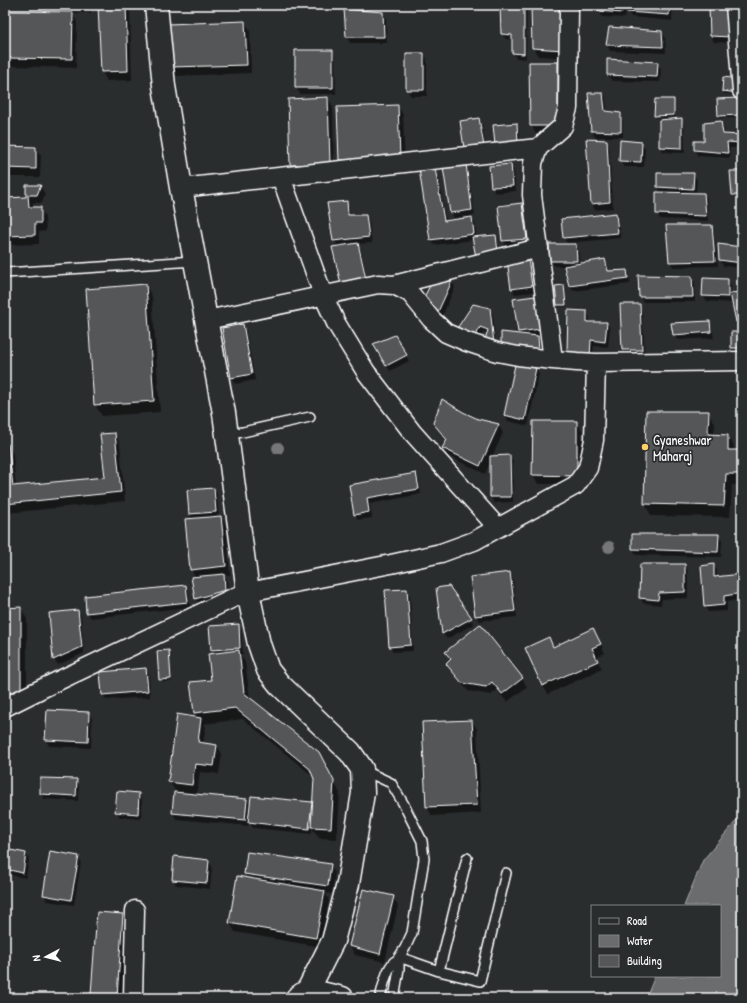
<svg xmlns="http://www.w3.org/2000/svg" width="747" height="1003" font-family="'Patrick Hand',sans-serif">
<style>
.water{fill:#6a6c6d;stroke:#a6a7a7}
.shadow{fill:#0007;fill-rule:evenodd}
.building{fill:#555758;stroke:#fff}
.lines{fill:none;stroke-linecap:round;stroke-linejoin:round}
.service-casing{stroke:#fff;stroke-width:12}
.minor-casing{stroke:#fff;stroke-width:21}
.secondary-casing{stroke:#fff;stroke-width:25}
.service{stroke:#2a2d2e;stroke-width:9}
.minor{stroke:#2a2d2e;stroke-width:18}
.secondary{stroke:#2a2d2e;stroke-width:22}
.tree{fill:#757778}
.poi-dot{fill:#ffd166;stroke:#2a2d2e;stroke-width:1.5}
.labels{text-anchor:middle;dominant-baseline:central;stroke-width:3.5;stroke-linejoin:round;paint-order:stroke}
.poi-label{font-size:14px;fill:#fff;stroke:#2a2d2e;text-anchor:start}
</style>
<rect width="100%" height="100%" fill="#2a2d2e"/>
<filter id="ink" filterUnits="userSpaceOnUse"><feTurbulence type="fractalNoise" baseFrequency=".025" numOctaves="2"/><feDisplacementMap in="SourceGraphic" scale="8" xChannelSelector="R" yChannelSelector="G"/><feConvolveMatrix kernelMatrix="1 2 1 2 8 2 1 2 1" color-interpolation-filters="sRGB"/></filter>
<g filter="url(#ink)">
<path class="water" d="M742,814V998H646L655,976H720V906H684L703,860Z"/>
<path class="shadow" d="M31,5H91V13H72L77,22L76,68L12,66L7,57L33,12L31,7Z
M99,5H128L130,9L132,80L107,81L102,72Z
M501,5H527L526,59L516,58L513,52V40L506,39L502,34Z
M532,5L569,58L538,56L533,48Z
M599,5H626L625,18L602,17L599,11Z
M628,5H673L672,21L631,17L628,11Z
M710,8L735,43L714,42L711,36Z
M383,13L386,18L387,43H350L347,37Z
M245,22L250,31L251,73L176,76L171,67Z
M610,28L662,32L665,38L666,53L610,51L607,45Z
M296,51H332L335,57L336,94H300L296,88Z
M407,54H423L427,59V96H411L407,90Z
M557,63L562,72V134H536L531,125Z
M657,63L661,69L660,82L612,81L608,75Z
M724,78L739,95L725,94L723,91Z
M603,94L606,99L607,113L620,114L623,120V137H595L592,131Z
M328,98L333,107L334,173L296,174L291,165L289,100Z
M738,99L739,101L741,118H720L719,115Z
M673,100L674,102L675,118H656L655,116Z
M398,106L403,115L405,167L345,169L340,160L338,108Z
M479,119L482,125L487,152L468,153Z
M681,119L684,125L685,153L663,152L660,146Z
M721,123L724,128L725,135L742,137V148H730V158L698,156L695,150V142H705Z
M516,124L519,130L521,149L494,126Z
M606,141L609,146L613,208L595,210L592,204Z
M641,143L645,148L644,167H624L620,161Z
M5,147L36,148L41,156L40,177H5Z
M465,165L468,171L475,215L471,216L475,223L477,238L495,237L498,242L501,259L473,240L434,245L431,239L435,169L438,175L446,221L466,218V216L454,218L451,212Z
M510,165L514,171L516,191L495,193L492,187Z
M742,172V197H734L733,194Z
M694,174L697,180L696,194H704L707,199L708,221L660,219L657,213L661,193L658,187Z
M27,186H40L45,194L42,203H33V208H40L45,217L46,231L39,232V244L5,245V199L28,198Z
M346,202L349,208L350,216H366L369,221L372,243L358,244L361,250L368,285L338,247L334,240Z
M521,204L524,209L529,244L506,246L503,241Z
M615,214L618,219L621,238L567,243L564,238Z
M711,226L714,232L718,266L673,267L670,262Z
M575,245L579,251L580,264L604,260L608,266L609,272L626,271L629,276L630,284L573,291L570,285L565,266H554L551,261Z
M742,248V268L723,266L720,260Z
M527,259L531,264L535,292L515,294L512,289Z
M691,277L695,283V302H643L640,296Z
M727,280L731,285V294L742,293V327H740L737,321L731,295V303L707,301L703,296Z
M452,282L455,287L441,319L428,304L433,283Z
M145,285L152,296L160,412L102,416L95,405L87,290Z
M563,286L565,289L567,307H559L558,305Z
M534,297L537,303L543,334L537,335L541,343L542,357L521,335L519,332L514,300Z
M639,305L642,311L645,356H627L623,350Z
M490,309L493,315L496,349L487,334L483,332L479,343L460,336Z
M587,312L590,318V323H607L610,329L608,347L594,346L592,361L572,358Z
M709,322L712,328L714,338L677,340L674,334Z
M242,325L246,331L255,380L235,384L232,378L223,328Z
M732,333H742V354H735L732,348Z
M394,336L409,361L390,371L375,344Z
M516,366L535,368L539,374L528,426L508,421L505,415Z
M647,412H708L715,424L714,435L728,436L734,447V451H742V485H732L730,517L651,516L645,504Z
M477,420L498,424L503,433L492,457L510,456L513,462V502L494,503L491,497V460L485,474L448,456L443,448L447,442L439,432L434,423Z
M534,422H577L582,431L581,484H538L533,475Z
M115,434L120,443L125,501L7,513L5,510V445H8L13,454L16,487L106,478Z
M415,474L419,480L421,494L370,504L372,518L358,520L355,515L350,485Z
M214,489L217,494L219,517H221L226,526L230,575H224L227,580L228,596L199,604L196,599L192,577H195L191,569L193,520L190,514Z
M633,535H719L722,541L721,557L636,555L633,549Z
M685,565L688,571V598L662,599L661,605L643,603L640,597Z
M713,565L717,570V577L742,575V599L727,602V611L708,612L705,607Z
M510,573L513,579L517,617L479,621L476,616Z
M186,586L189,592L190,607L91,618L87,613Z
M448,587L474,624L447,639L443,634L438,588Z
M406,590L410,596L413,651L393,652L390,646Z
M21,608L27,619V700L5,711V609Z
M78,611L81,617L84,653L58,665L54,659L50,614Z
M238,625L241,631L243,654H240L245,662L250,698L325,765L340,793L337,839L319,838L312,828V834L253,828L249,821L248,826L176,819L173,813L192,795V793L175,791L170,782L198,718L195,713L191,683L212,681L214,654L212,650L210,627ZM243,719L314,777L315,779L313,807L311,803L251,807L247,800L197,795L200,772L219,774L222,754L217,746L203,744L206,727L204,724Z
M548,638L554,648L598,638L605,653L596,657L602,669L548,694L543,686L526,648Z
M169,651L170,654L172,681L162,682L160,679Z
M447,652L522,678L527,687L507,702L497,690L491,695L468,691L452,672L447,664L451,660Z
M145,669L149,675L150,697L106,700L103,695Z
M89,713L92,718L91,748L49,746L46,740Z
M472,721L477,729L481,813L432,816L427,807L423,723Z
M76,780L79,786L78,801L44,799L41,794Z
M139,794L142,799L141,819L120,817L116,811Z
M5,850L26,854L29,859L26,878L5,874Z
M248,853L330,865L335,873L332,894L325,893L329,900L321,947L235,932L230,923L247,878L245,874Z
M78,857L81,862L74,905L47,901L44,895Z
M209,861L212,867L210,889L176,885L173,879Z
M393,897L398,906L385,962L355,955L350,946Z
M97,913L122,915L127,924L122,998H94L92,994Z"/>
<path class="building" d="M30,5H88V8H30Z
M98,5H126L128,71L101,72Z
M500,5H524V54L512,53V35L501,34Z
M531,5H564V50L532,48Z
M598,5H623L622,13L598,11Z
M627,5H670L669,15L627,12Z
M709,6L732,8V37L710,36Z
M344,9L383,12L384,37H346Z
M7,11L73,12L72,59L6,58Z
M245,21L247,65L170,67L168,24Z
M609,27L662,31L663,47L606,45Z
M295,50H333V88H295Z
M406,53H424V90H406Z
M607,59L658,62L657,77L607,75Z
M529,62H558V126H530Z
M723,77L739,79L738,93L722,91Z
M588,93H603L605,111L621,113V132L591,131Z
M328,97L330,164L290,165L288,99Z
M738,98L740,115L718,116L717,99Z
M655,99H674V115L654,116Z
M398,105L400,158L339,160L337,107Z
M479,118L484,146L464,148L460,121Z
M682,118V148L659,147V120Z
M721,121L723,134L742,135V143L727,142L728,153L694,150V141H704V123Z
M517,123L518,144L495,145L493,125Z
M586,139L607,140L610,202L591,204Z
M620,140L642,142L641,162L619,161Z
M5,146L36,147V169L5,168Z
M466,164L472,210L450,213L443,167Z
M511,164L513,186L491,187L489,166Z
M435,168L444,221L472,217L474,234L430,240L419,169Z
M730,171H742V195H732Z
M657,173H694L693,189L657,187Z
M26,185H41L37,195H28L29,207H41V223H35V235L5,236V198L26,197Z
M656,192L704,193L706,216L656,214Z
M347,201L348,215H366L369,237L333,241L327,203Z
M522,203L527,239L502,241L498,206Z
M616,213L618,233L563,238L561,219Z
M666,225H712L715,261L669,262Z
M496,235L498,253L476,257L472,237Z
M358,243L366,279L341,284L332,247Z
M549,244H576L577,261H550Z
M718,244L742,247V263L719,260Z
M528,258L532,286L511,289L507,260Z
M605,259L608,271L627,270L628,278L569,286L564,266Z
M638,275L692,276L693,297H639Z
M703,278L728,279V297L702,296Z
M452,281L437,314L423,299L432,282Z
M146,284L154,401L94,405L86,289Z
M564,285L566,305H557L555,286Z
M742,292V322H736L730,293Z
M535,296L541,329L518,332L513,299Z
M473,304L490,308L494,344L484,342L488,330L480,327L475,338L456,330Z
M620,304H640L642,350H622Z
M568,310L587,311V322H607L605,342L591,340L590,356L567,352Z
M710,321L711,332L673,335L671,323Z
M243,324L252,374L231,378L222,328Z
M501,332L538,336L539,352L501,344Z
M731,332H742V348H731Z
M395,335L407,355L386,366L373,344Z
M515,365L536,368L525,420L504,415Z
M442,399L463,412L478,419L499,424L480,466L442,448L447,440L433,423Z
M646,411H709L708,434L728,435V450H742V474H726L724,506L644,504Z
M533,421H577V476L532,475Z
M115,433L121,492L5,504V444H8L13,486L105,477L100,434Z
M510,455L511,497H490V456Z
M416,473L419,489L367,498L369,512L354,515L349,485Z
M214,488L216,512L189,514L187,490Z
M221,516L226,566L190,570L185,519Z
M632,534H719L718,552L632,549Z
M640,564H685V592L659,593L658,600L639,598Z
M714,564V577L742,574V593L724,596V605L704,607L701,566Z
M510,572L515,611L475,616L470,577Z
M224,574L225,590L195,599L191,577Z
M186,585L188,602L86,613L85,596Z
M449,586L472,618L442,634L436,588Z
M407,589L411,645L389,647L385,590Z
M21,607V689L5,697V608Z
M78,610L82,647L53,660L49,613Z
M239,624L240,648L211,650L209,626Z
M480,624L523,678L502,694L492,682L486,687L462,683L446,664L451,659L445,652Z
M593,628L601,644L592,648L598,661L542,686L525,648L549,637L553,647Z
M169,650L171,679L159,680L157,651Z
M239,650L244,693L319,752L334,781L331,828L311,827L314,779L310,769L235,708L194,713L190,682L211,680L208,654Z
M146,668L148,691L102,695L100,672Z
M47,710L89,712L88,742L45,740Z
M177,714L201,718L198,742L217,745L214,766L195,764L192,785L168,782Z
M472,720L477,805L426,807L422,722Z
M40,778L77,779L76,796L40,794Z
M117,791L139,793L138,814L115,812Z
M174,792L247,799L245,820L172,813Z
M251,796L312,802L309,829L248,822Z
M5,849L26,853L23,873L5,869Z
M50,851L79,856L71,900L43,895Z
M247,852L331,864L328,886L244,874Z
M174,856L209,860L207,883L172,880Z
M237,876L325,891L316,938L229,923Z
M363,889L394,896L380,954L349,946Z
M97,912L123,914L117,996L91,994Z"/>
<g class="lines">
<g class="service-casing">
<path id="service" d="M5,273L195,261
M227,434L243,432L310,417
M363,770L391,783L403,803L422,841L424,859L412,933L405,948L397,960
M399,957L439,971L480,981L506,873
M439,971L467,858
M380,998C383,988 387,964 397,960L399,964V969L394,998"/>
</g>
<g class="minor-casing">
<path id="minor" d="M569,5L568,108L563,126L538,148L533,163L532,195L553,360L577,362L596,363
M735,5L742,91
M281,177L323,295L336,323L366,372L412,432L498,528
M181,188L538,148
M394,285L539,248
M207,320L378,284L394,285L410,293L431,319L446,333L467,342L497,352L518,356L553,360
M5,707L43,688L235,597L248,592L391,564L441,553L474,541L576,485L588,468L594,440L596,363L742,361
M133,998L135,910"/>
</g>
<g class="secondary-casing">
<path id="secondary" d="M156,5L164,86L181,188L224,413L248,592L259,644L268,670L279,684L350,752L362,769L363,793L348,884L333,941L308,990L297,998
M308,990L342,998"/>
</g>
<use href="#service" class="service"/>
<use href="#minor" class="minor"/>
<use href="#secondary" class="secondary"/>
</g>
<g class="tree">
<circle cx="278" cy="448" r="6"/>
<circle cx="609" cy="547" r="6"/>
</g>
</g>
<circle class="poi-dot" cx="645" cy="447" r="4"/>
<g class="labels">
<g class="poi-label">
<text x="653" y="439">Gyaneshwar<tspan x="653" dy="16">Maharaj</tspan></text>
</g>
</g>
<rect width="747" height="1003" fill="none" stroke="#2a2d2e" stroke-width="20"/>
<rect x="10" y="10" width="727" height="983" fill="none" stroke="#fff" stroke-width="1.5" filter="url(#ink)"/>
<rect x="591" y="905" width="130" height="72" fill="#2a2d2e" stroke="#7f8182"/>
<rect x="599" y="918" width="20" height="6" fill="#2a2d2e" stroke="#7f8182"/>
<text x="627" y="925" font-size="12" fill="#ffffff">Road</text>
<rect x="599" y="935" width="20" height="12" fill="#6a6c6d" stroke="#7f8182"/>
<text x="627" y="945" font-size="12" fill="#ffffff">Water</text>
<rect x="599" y="955" width="20" height="12" fill="#555758" stroke="#7f8182"/>
<text x="627" y="965" font-size="12" fill="#ffffff">Building</text>
<g transform="translate(46 957) rotate(263)" stroke="#2a2d2e" stroke-width="3" paint-order="stroke">
<path d="M0-3L7 15L0 10L-7 15Z" fill="#ffffff"/>
<text y="-6" font-size="11" font-weight="bold" text-anchor="middle" fill="#ffffff">N</text>
</g>
</svg>
